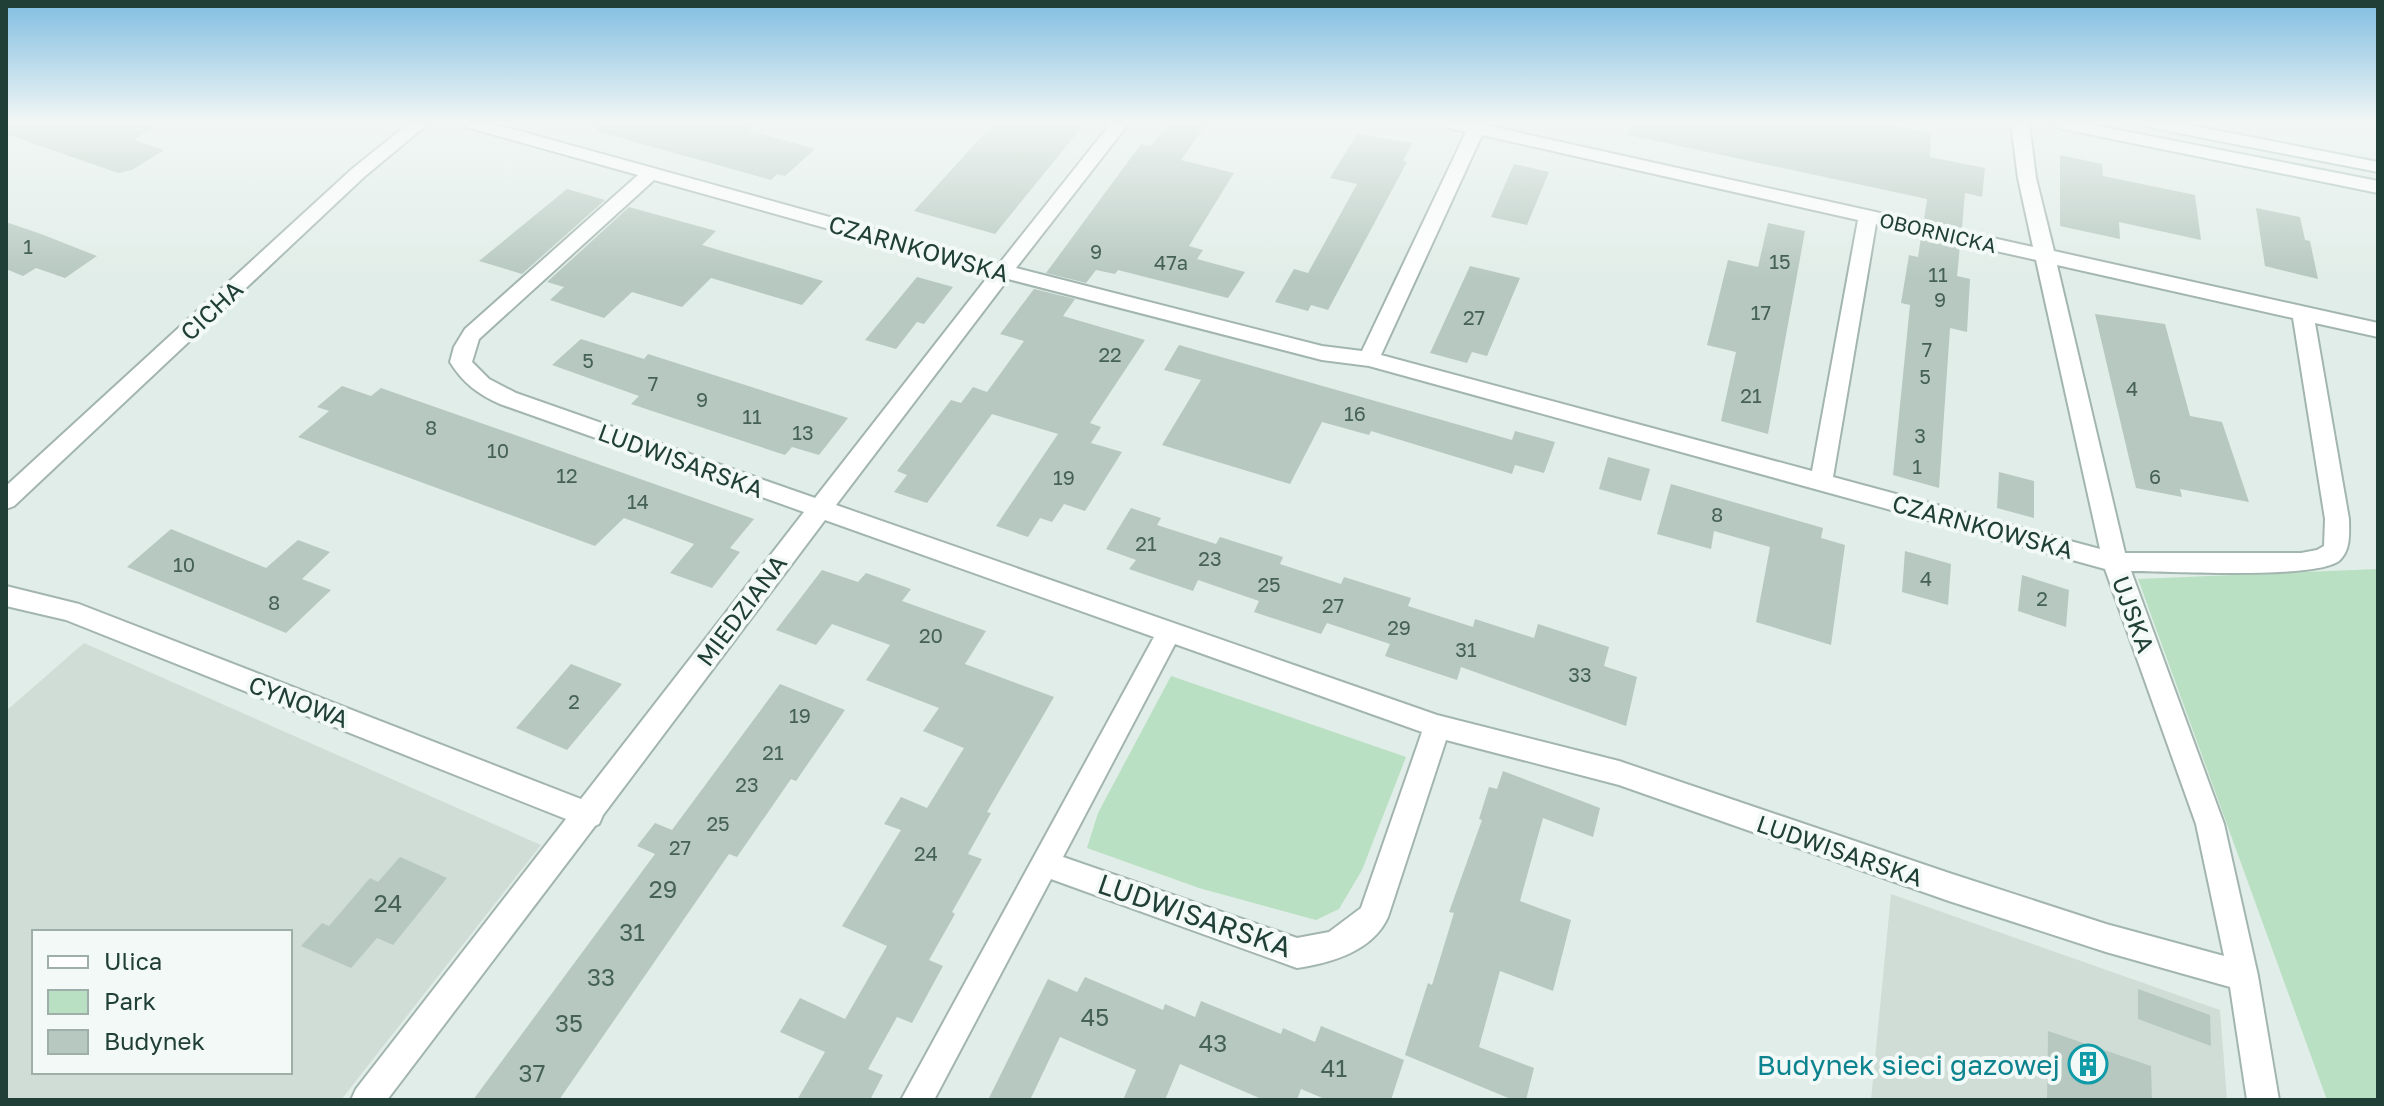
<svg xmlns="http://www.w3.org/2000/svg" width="2384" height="1106" font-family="'Golos Text',sans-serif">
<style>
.built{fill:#cfddd6;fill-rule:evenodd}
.green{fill:#b9e0c2}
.building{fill:#b6c8c0}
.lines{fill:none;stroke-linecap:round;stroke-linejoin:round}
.minor-casing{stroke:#a3b5af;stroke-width:4}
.secondary-casing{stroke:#9fbab0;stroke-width:4}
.minor{fill:#fff;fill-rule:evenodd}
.secondary{fill:#fff;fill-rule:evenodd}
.labels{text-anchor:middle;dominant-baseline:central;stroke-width:8;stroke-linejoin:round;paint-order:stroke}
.far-street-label{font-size:20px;fill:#203f36;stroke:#f2f9f6}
.number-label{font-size:20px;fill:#466158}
.street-label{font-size:24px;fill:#203f36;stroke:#f2f9f6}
.near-number-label{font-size:24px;fill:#466158}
.near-street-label{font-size:28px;fill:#203f36;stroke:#f2f9f6}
.near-culture-label{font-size:28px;fill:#0d838f;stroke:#f2f9f6;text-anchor:end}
</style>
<rect width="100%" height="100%" fill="#e1ede8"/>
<path class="built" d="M84,643L541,845L341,1100H6V711ZM34,932H290V1072H34Z
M1891,894L2220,1010L2227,1100H1871Z"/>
<path class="green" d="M2378,569V1100H2327L2138,579Z
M1171,676L1406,757L1362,870L1339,909L1316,920L1199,888L1087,848L1098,813Z"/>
<path class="building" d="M6,123H160L134,140L164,150L132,170L118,173L6,134Z
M597,123H756L748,130L815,149L785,176L777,174L771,180L596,131Z
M994,123H1085L995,234L914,211Z
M1169,123H1207L1181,160L1234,173L1189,246L1203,250L1197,259L1245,272L1228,298L1118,270L1115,274L1096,270L1086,283L1046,273L1141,144L1151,146Z
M1630,123H1881L1931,133L1930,157L1985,168L1982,197L1965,193L1962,228L1924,220L1927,199L1628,135Z
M1357,134L1412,143L1403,161L1407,162L1328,310L1311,305L1308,311L1275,302L1294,269L1308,273L1357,184L1330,178Z
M2060,155L2102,164L2103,176L2195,195L2201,240L2119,222L2120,239L2060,226Z
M1514,164L1549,172L1527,225L1491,217Z
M567,189L605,200L522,274L479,261Z
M629,207L716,231L702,245L823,281L802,305L711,278L682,307L632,292L604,318L550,300L564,287L547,282Z
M2256,208L2300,217L2305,240L2310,241L2318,279L2265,266Z
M6,222L41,234L97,256L65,278L36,268L23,276L6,269Z
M1768,223L1805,231L1768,434L1721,421L1736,352L1707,345L1728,260L1758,267Z
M1921,237L1960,246L1957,276L1970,279L1967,332L1950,328L1939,488L1893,475L1910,305L1901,303L1909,255L1918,257Z
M1470,266L1520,278L1487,356L1472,352L1467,363L1430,353Z
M917,277L953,287L924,324L917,322L896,349L865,340Z
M1034,289L1075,299L1063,316L1145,340L1090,423L1101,427L1091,443L1122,452L1085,511L1064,504L1052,522L1040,518L1028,537L996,526L1058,434L992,414L927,503L894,492L907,475L897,471L951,400L961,403L973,387L987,392L1024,341L1000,334Z
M2095,314L2165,324L2190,416L2222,422L2249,502L2180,489L2182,497L2136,488Z
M581,339L644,359L648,354L848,418L819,455L792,447L785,455L631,404L639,396L552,365Z
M1179,345L1512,440L1515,431L1555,442L1544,473L1515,465L1512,474L1371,431L1369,435L1322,422L1290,484L1162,445L1201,380L1164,370Z
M342,386L371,396L381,388L754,519L730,548L740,552L712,588L670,573L694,544L624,518L595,546L298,437L329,411L317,407Z
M1608,457L1650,469L1641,501L1599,489Z
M1999,472L2034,481V518L1997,508Z
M1671,484L1823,528L1821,538L1845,545L1831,645L1756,622L1770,547L1714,531L1711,549L1657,534Z
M1131,508L1161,518L1157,525L1216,544L1220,537L1283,557L1280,564L1341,584L1344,577L1411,598L1408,606L1473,627L1475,619L1534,638L1538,624L1609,647L1604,666L1637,677L1626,726L1461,667L1457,680L1385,656L1390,644L1327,623L1321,634L1254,612L1259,601L1198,580L1193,591L1129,569L1136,560L1106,549Z
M171,529L266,568L298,540L330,552L302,579L331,590L286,633L127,567Z
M1905,551L1951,564L1948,605L1902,592Z
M822,570L858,582L866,573L911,589L902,601L986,631L965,664L1054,697L987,812L991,813L968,854L982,859L952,912L955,914L929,960L943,966L912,1023L897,1017L868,1069L883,1075L870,1100H797L825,1052L780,1032L800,998L845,1019L887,946L842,926L901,830L884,824L901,797L927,808L964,748L923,731L939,708L866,680L890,645L832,624L816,645L776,630Z
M2022,575L2069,590L2066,627L2018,611Z
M571,664L622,684L567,750L516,728Z
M780,684L845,710L796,781L791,779L737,857L729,854L559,1100H473L655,854L637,846L655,823L672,830Z
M1503,771L1600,808L1593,837L1543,818L1520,901L1571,920L1553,991L1500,971L1479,1047L1534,1068L1526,1100H1513L1405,1055L1428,983L1432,985L1454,913L1449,912L1482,820L1479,819L1489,787L1497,789Z
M400,857L447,878L393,945L377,938L351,968L301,946L322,923L329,926L370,878L378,882Z
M1085,977L1163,1010L1165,1004L1195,1017L1201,1001L1281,1034L1283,1028L1315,1042L1321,1026L1404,1060L1391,1100H1327L1301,1089L1297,1100H1264L1180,1064L1165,1100H1123L1136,1070L1060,1037L1030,1100H988L1048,979L1077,992Z
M2138,989L2210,1015L2211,1046L2138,1019Z
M2048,1031L2151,1066L2152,1100H2047Z"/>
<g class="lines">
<g class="minor-casing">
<path id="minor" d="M409,123H429L364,177L14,506L6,509V486L352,169Z
M463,123H491L999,264L1111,123H1129L1016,268L1322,346L1362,351L1466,132L1445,127L1442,123H1476L2033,247L2018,178L2011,123H2029L2036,178L2054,251L2378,323V337L2315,323L2349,519C2349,533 2351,549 2340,560C2319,580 2166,571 2131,571L2224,824L2258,976L2279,1100H2247L2230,987L2106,952L1949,901L1619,785L1446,740L1388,917C1373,951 1331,963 1297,968L1051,879L934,1100H901L1154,637L825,520L603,815L599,824L595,826L387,1100H351L356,1089L566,819L66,620L6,606V586L79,604L581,799L804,512L500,404C478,394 463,383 450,362L454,347L465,329L638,175L466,127ZM1482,135L1858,220L1812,471L1381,355ZM654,180L990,274L815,498L516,393L489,379L472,362L479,339ZM1876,224L2036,260L2100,549L1833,477ZM2057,265L2293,318L2325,519L2324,546L2317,550L2301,553H2125ZM1008,279L1322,360L1369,366L2105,569L2196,824L2224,956L2106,924L1949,873L1619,761L1437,715L836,505ZM1175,644L1422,732L1361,908L1329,932L1297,938L1063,857Z"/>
</g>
<g class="secondary-casing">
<path id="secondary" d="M2049,123H2083L2378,181V193L2058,128Z
M2144,123H2179L2378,162V172L2153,128Z"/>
</g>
<use href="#minor" class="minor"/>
<use href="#secondary" class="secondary"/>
</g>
<linearGradient id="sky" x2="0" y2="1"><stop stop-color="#80bde1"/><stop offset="0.44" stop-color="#f2f7f5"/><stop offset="1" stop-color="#f2f7f5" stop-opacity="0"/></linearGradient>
<rect width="2384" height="278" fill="url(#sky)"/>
<defs>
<g id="building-ring" transform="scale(2)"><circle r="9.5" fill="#f2f9f6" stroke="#0f9aa8" stroke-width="1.5"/><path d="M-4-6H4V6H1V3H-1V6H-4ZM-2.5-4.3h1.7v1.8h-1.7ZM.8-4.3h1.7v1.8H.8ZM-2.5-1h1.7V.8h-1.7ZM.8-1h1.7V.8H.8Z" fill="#0f9aa8"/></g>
</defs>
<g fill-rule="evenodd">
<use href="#building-ring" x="2088" y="1064"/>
</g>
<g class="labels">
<g class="far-street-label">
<text transform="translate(1938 232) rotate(13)">OBORNICKA</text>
</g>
<g class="number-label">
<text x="28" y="246">1</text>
<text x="1096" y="251">9</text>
<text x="1780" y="261">15</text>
<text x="1171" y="262">47a</text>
<text x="1938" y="274">11</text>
<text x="1940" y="299">9</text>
<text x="1761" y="312">17</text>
<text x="1474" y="317">27</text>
<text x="1927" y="349">7</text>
<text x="1110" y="354">22</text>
<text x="588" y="360">5</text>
<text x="1925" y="376">5</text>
<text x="653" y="383">7</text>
<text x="2132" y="388">4</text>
<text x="1751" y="395">21</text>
<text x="702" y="399">9</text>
<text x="1355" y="413">16</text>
<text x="752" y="416">11</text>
<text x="431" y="427">8</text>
<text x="803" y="432">13</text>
<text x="1920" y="435">3</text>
<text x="498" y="450">10</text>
<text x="1917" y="466">1</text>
<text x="567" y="475">12</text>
<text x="2155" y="476">6</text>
<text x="1064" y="477">19</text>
<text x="638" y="501">14</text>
<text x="1717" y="514">8</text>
<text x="1146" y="543">21</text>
<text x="1210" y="558">23</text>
<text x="184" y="564">10</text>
<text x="1926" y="578">4</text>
<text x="1269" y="584">25</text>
<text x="2042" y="598">2</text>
<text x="274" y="602">8</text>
<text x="1333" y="605">27</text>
<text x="1399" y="627">29</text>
<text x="931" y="635">20</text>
<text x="1466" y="649">31</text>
<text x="1580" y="674">33</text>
<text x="574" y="701">2</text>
<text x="800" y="715">19</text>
<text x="773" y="752">21</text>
<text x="747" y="784">23</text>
<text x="718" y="823">25</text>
<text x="680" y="847">27</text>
<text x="926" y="853">24</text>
</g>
<g class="street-label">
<text transform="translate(919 248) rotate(16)">CZARNKOWSKA</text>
<text transform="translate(211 310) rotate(-43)">CICHA</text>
<text transform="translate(681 460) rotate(20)">LUDWISARSKA</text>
<text transform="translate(1983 526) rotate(15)">CZARNKOWSKA</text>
<text transform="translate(741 610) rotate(-53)">MIEDZIANA</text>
<text transform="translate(2134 614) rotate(70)">UJSKA</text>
<text transform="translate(299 701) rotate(21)">CYNOWA</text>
<text transform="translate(1840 850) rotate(19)">LUDWISARSKA</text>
</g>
<g class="near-number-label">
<text x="663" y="888">29</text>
<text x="388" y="902">24</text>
<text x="632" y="931">31</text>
<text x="601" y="976">33</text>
<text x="1095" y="1016">45</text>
<text x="569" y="1022">35</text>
<text x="1213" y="1042">43</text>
<text x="1334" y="1067">41</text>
<text x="532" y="1072">37</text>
</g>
<g class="near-street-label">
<text transform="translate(1195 915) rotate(19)">LUDWISARSKA</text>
</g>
<g class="near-culture-label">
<text x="2060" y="1064">Budynek sieci gazowej</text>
</g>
</g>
<rect width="2384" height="1106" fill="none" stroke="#203f36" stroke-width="16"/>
<rect x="32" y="930" width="260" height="144" fill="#f2f9f6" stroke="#9eafa9" stroke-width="2"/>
<rect x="48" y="956" width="40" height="12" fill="#ffffff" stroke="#9eafa9" stroke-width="2"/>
<text x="104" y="970" font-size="24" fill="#203f36">Ulica</text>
<rect x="48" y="990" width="40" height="24" fill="#b9e0c2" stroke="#9eafa9" stroke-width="2"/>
<text x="104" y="1010" font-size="24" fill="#203f36">Park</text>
<rect x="48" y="1030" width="40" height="24" fill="#b6c8c0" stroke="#9eafa9" stroke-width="2"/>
<text x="104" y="1050" font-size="24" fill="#203f36">Budynek</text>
</svg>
